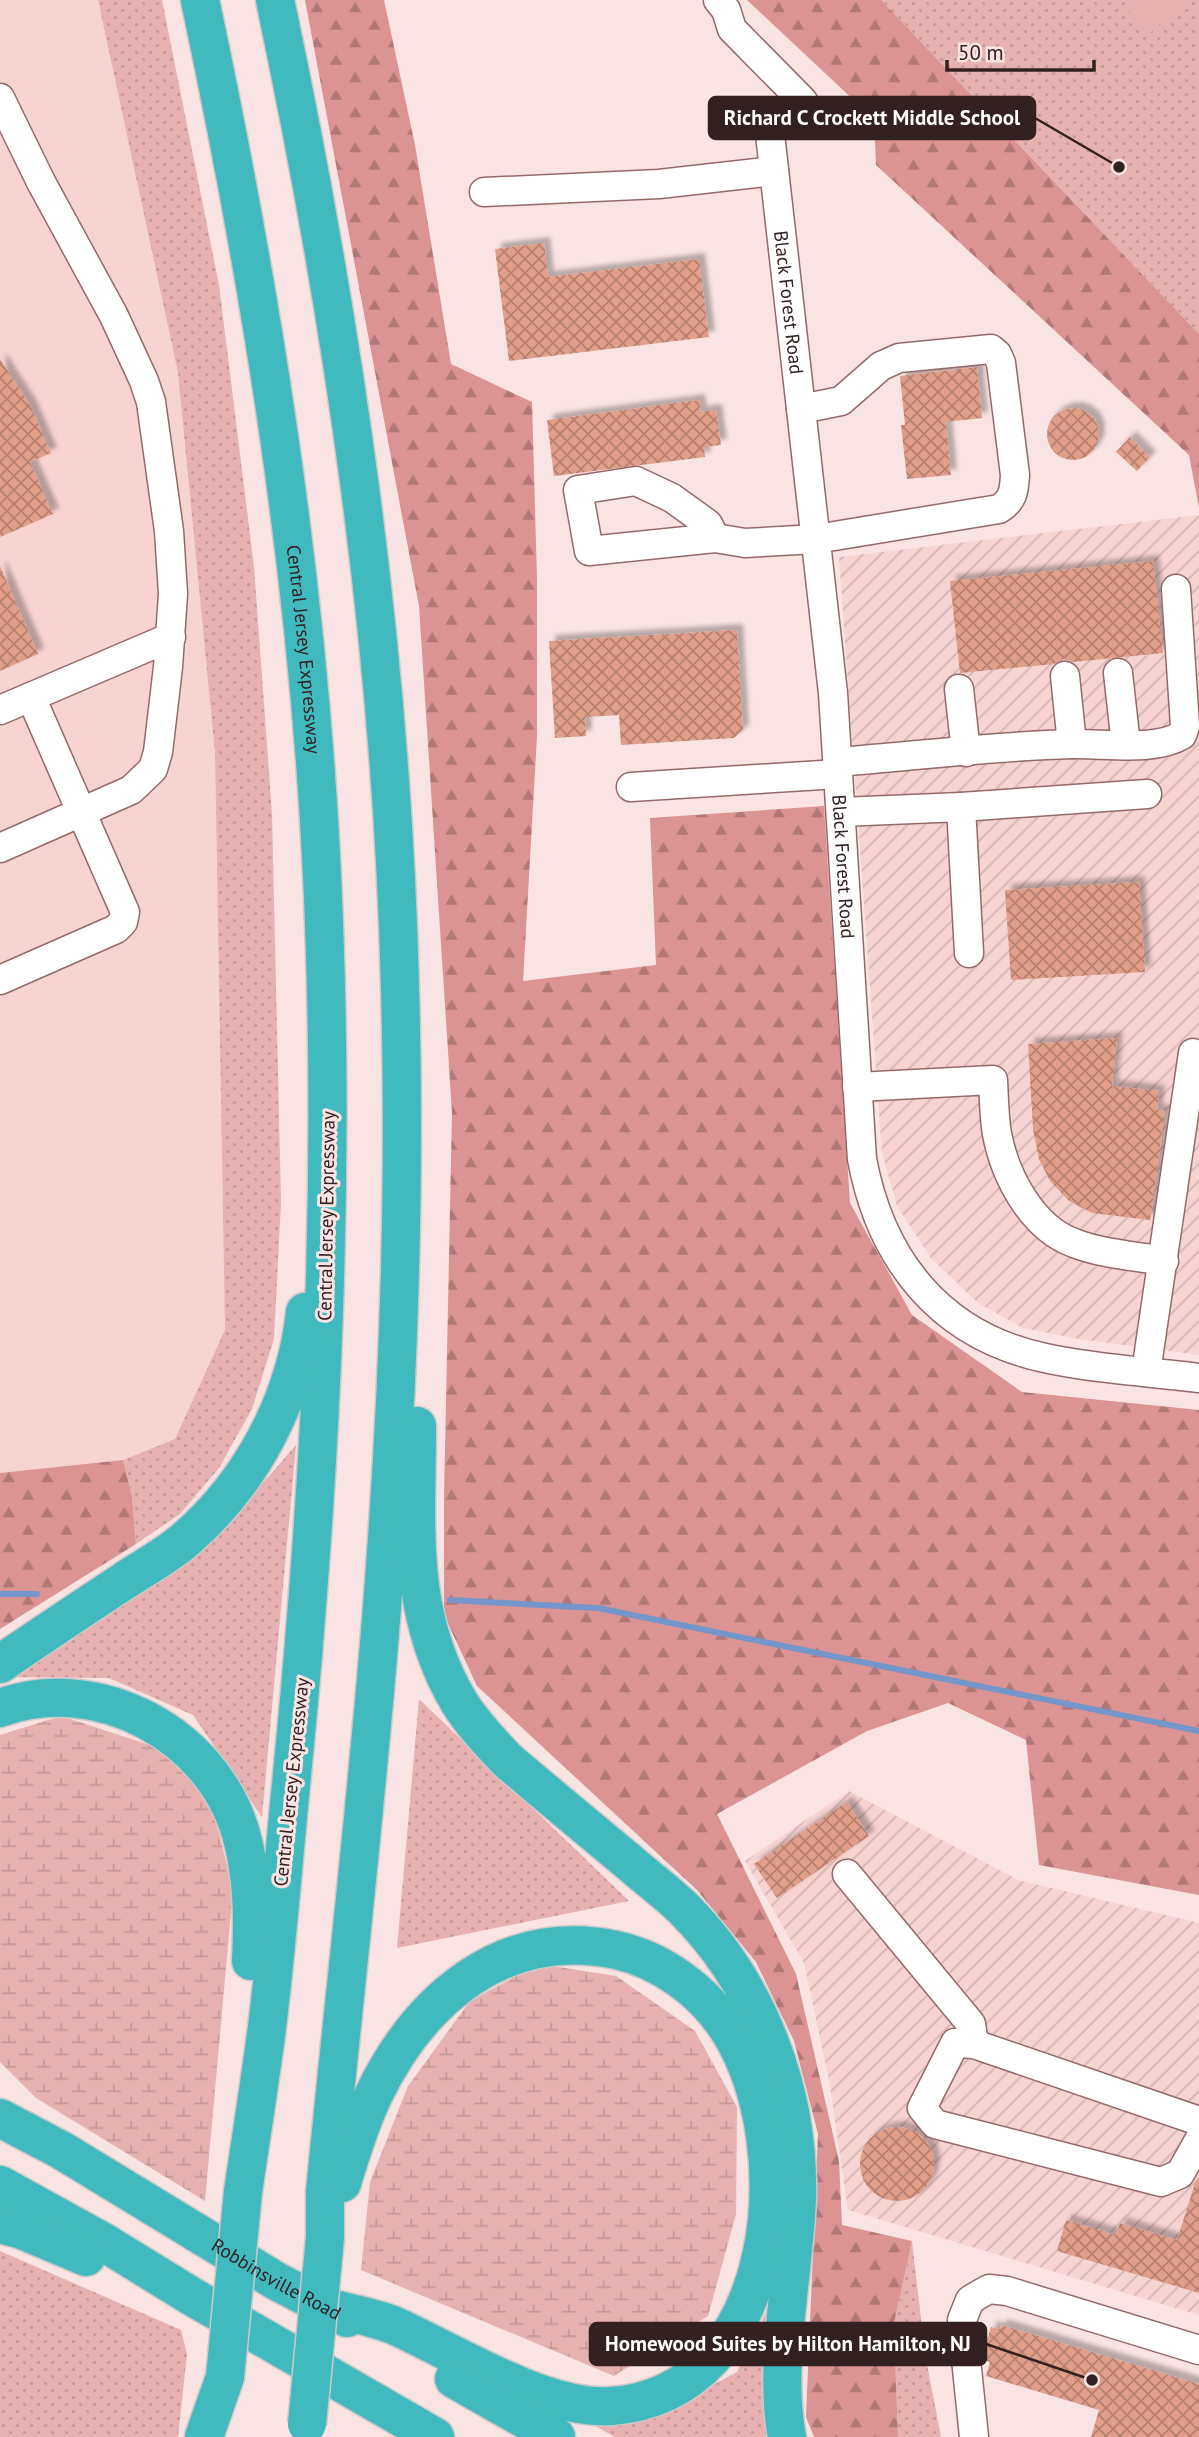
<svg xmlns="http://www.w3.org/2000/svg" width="1199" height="2437" font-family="'PT Sans',sans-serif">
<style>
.built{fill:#f7d3d2}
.industrial{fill:url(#industrial-furrows)}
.grass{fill:url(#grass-dots)}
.forest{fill:url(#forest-firs)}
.wetland{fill:url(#wetland-marsh)}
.garden{fill:#e6b1b0}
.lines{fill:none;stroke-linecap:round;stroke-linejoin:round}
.stream{stroke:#7596cb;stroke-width:6}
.building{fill:url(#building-cross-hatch);filter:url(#shadow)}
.minor-casing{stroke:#966969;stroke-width:31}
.highway-casing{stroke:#cec9c9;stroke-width:41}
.minor{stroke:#fff;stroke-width:28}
.highway{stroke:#41babf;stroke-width:38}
.highway-bridge-casing{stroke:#cec9c9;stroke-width:41;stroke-linecap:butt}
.highway-bridge{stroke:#41babf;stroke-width:38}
.labels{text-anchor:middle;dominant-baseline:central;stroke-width:6;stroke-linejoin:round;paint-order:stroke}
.street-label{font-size:19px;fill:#332020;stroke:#f9e3e3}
.leader{fill:none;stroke:#332020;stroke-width:2.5}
.callout-dot{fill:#332020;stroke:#f9e3e3;stroke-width:2.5}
.callout{fill:#332020;stroke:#332020;stroke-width:2.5}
.callout-label{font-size:21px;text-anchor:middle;font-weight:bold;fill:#fff}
</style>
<defs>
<pattern id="industrial-furrows" width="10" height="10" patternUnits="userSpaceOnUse" patternTransform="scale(1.75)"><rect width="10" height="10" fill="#f7d3d2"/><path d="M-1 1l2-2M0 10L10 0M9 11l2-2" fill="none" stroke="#d4b5b4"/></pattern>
<pattern id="grass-dots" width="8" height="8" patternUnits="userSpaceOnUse" patternTransform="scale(1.75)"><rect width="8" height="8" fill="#e6b1b0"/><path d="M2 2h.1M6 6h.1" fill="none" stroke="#c69897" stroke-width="1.8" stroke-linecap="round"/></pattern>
<pattern id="forest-firs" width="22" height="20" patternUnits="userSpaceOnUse" patternTransform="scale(1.75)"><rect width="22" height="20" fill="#db9393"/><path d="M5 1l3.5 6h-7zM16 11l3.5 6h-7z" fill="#b27878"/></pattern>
<pattern id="wetland-marsh" width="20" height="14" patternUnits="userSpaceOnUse" patternTransform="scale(1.75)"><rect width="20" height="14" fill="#e6b1b0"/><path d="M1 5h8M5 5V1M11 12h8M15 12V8" fill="none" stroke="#c69897"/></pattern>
<pattern id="building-cross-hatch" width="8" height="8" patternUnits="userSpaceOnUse" patternTransform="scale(1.75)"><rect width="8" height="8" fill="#e19e88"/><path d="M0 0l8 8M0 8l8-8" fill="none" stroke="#b7806f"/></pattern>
<filter id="shadow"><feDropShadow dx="6" dy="-6" stdDeviation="2" flood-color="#0004"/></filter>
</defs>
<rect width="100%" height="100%" fill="#f9e3e3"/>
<path class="built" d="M0,0H98L178,373L215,753L225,1331L175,1439L123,1460L0,1473Z"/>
<path class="industrial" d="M1199,515V1355L1079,1339L1023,1328L978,1303L931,1258L897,1206L882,1153L839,557Z
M849,1791L1018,1880L1199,1923V2315L848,2210L830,2085L804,1963L745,1861Z"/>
<path class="grass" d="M98,0H162L219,285L254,567L272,814L281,1203L274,1339L252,1409L219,1468L180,1514L136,1544L132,1496L123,1460L175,1439L225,1330L215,753L178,373Z
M881,0H1199V334Z
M296,1445L262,1817L193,1715L109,1678L1,1677L199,1549L270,1475Z
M419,1699L629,1901L397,1948Z
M912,2241L925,2354L941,2437H898L894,2323Z
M0,2251L181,2330L187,2354L178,2437H0Z
M781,2282L778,2437H615L583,2419L662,2412L737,2372Z"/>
<path class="forest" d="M305,0H384L415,145L451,364L532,402L537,579V736L523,981L656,965L650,818L824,806L850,1203L912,1315L1022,1392L1199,1410V1895L1039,1865L1026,1740L948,1703L867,1731L717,1814L796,1974L839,2161L842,2225L912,2241L894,2323L898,2437H814L806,2417L818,2134L794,2041L756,1962L697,1890L477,1686L444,1615V1498L452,1113L419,606Z
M747,0H881L1199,334V507L1189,455L876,165L874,119Z
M123,1460L132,1496L136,1544L0,1629V1473Z"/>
<path class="wetland" d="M61,1716L162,1749L209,1792L233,1890L205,2201L36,2098L0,2062V1735Z
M539,1964L616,1976L695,2031L737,2107L736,2214L708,2316L614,2376L361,2270L370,2182L408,2086L470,2001Z"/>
<path class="garden" d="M1123,0H1191L1146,36Z"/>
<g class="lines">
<path class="stream" d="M0,1594H37
M450,1600L598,1608L1199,1731"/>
</g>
<path class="building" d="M544,243L548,277L699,259L709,337L509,361L495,249Z
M0,359L30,405L51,453L30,462L53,514L0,537Z
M977,367L982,418L946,422L951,475L907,479L901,425H905L900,376Z
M699,400L701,412L716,410L721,445L704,447L705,457L554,476L547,420Z
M1047 434a26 26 0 1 1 52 0a26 26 0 1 1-52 0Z
M1130,437L1150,457L1137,471L1116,452Z
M1153,561L1163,653L1073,662L1064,659L1054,664L960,673L950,581Z
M0,566L38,654L0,671Z
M737,630L743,730L734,738L621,745L619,715L585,717L586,736L555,738L549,641Z
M1139,882L1145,972L1011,980L1005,890Z
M1117,1038L1112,1086L1159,1091L1157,1110L1165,1111L1150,1220L1092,1213L1069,1201L1050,1181L1039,1159L1033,1129L1028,1044Z
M847,1802L869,1836L777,1898L754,1864Z
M860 2164a37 37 0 1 1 74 0a37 37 0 1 1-74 0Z
M1196,2180H1199V2293L1057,2251L1066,2220L1116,2235L1120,2223L1177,2240Z
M1001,2325L1199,2384V2437H1091L1099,2410L986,2376L990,2362L983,2360L982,2356L991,2327L1000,2329Z"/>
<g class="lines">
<g class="minor-casing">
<g id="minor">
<path id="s1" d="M718,0L726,10L732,29L803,101L770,134L833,693L862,1159C881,1261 941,1336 1045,1358C1095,1369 1149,1372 1199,1378"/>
<path d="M0,98L41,182L114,316L144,381L151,402L169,531L173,594L168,667L158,752L153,769L131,790L0,848"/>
<path d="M484,192L659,184L774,171"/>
<path d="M715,538L708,524L672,498L636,481L578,490L589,551L715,538L745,543L816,539L999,509C1013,500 1014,492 1015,475L1001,363L997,354L991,349L899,358L881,366L841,401L801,409"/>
<path d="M1118,673L1126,745"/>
<path d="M1065,676L1072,744"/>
<path d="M959,689L966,752"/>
<path d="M0,710L171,637"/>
<path d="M837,762C915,756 994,746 1072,744C1104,743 1155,752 1182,735L1185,726L1176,589"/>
<path d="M631,787L838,774"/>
<path d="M961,807L1147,794"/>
<path d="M841,812L961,807L969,953"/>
<path d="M0,980L116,929L123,922L125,912L31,697"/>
<path d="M857,1087L993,1080C994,1098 994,1117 997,1134C1005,1176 1032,1228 1074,1243C1102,1254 1135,1256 1164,1261"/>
<path d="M1146,1372L1193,1053"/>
<path d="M847,1874L971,2024L974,2044"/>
<path d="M1199,2121L974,2044L955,2043L922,2108L935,2124L1161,2182L1180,2174L1199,2140"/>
<path d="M974,2437L962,2320L970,2300L980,2294L989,2289L1007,2291L1199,2350"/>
</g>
</g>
<g class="highway-casing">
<g id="highway">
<path id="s2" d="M200,0C260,282 306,567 321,855C337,1166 322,1475 291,1785C283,1865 277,1947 267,2027C260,2082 251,2137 243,2192"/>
<path d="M275,0C344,325 392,655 400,988C406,1194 398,1402 382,1607C367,1802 344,1997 325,2192V2238"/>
<path d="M417,1426C417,1525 406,1613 459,1702C472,1723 490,1742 507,1760C547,1794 588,1828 629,1862C647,1878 668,1893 685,1910C760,1986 800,2094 797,2199C794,2275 773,2364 787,2437"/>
<path d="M0,1664C41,1636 83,1608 124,1581C145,1567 168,1555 186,1539C252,1482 296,1398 305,1312"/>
<path d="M0,1708C98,1672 213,1735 241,1834C253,1876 253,1919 251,1961"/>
<path id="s3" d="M0,2118L61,2150L276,2281L347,2318"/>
<path d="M0,2185L105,2243L191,2296L435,2437"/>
<path d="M0,2224L22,2230L86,2257"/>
<path d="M329,2308C350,2313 373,2317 393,2325C454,2352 545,2411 612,2406C781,2393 801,2147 730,2032C705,1992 662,1960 616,1950C503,1926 419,2000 373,2096C360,2124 351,2153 342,2183"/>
<path d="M454,2379L556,2437"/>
<path d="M204,2437L225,2377"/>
</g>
</g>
<use href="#minor" class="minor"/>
<use href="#highway" class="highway"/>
<g class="highway-bridge-casing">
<path id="highway-bridge" d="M225,2377L243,2192
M307,2424L325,2238"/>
</g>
<use href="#highway-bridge" class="highway-bridge"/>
</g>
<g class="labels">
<g class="street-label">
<text stroke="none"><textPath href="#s1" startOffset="350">Black Forest Road</textPath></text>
<text stroke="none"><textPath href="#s2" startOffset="658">Central Jersey Expressway</textPath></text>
<text stroke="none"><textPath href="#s1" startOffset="917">Black Forest Road</textPath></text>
<text transform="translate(326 1216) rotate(-89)">Central Jersey Expressway</text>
<text transform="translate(291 1782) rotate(-84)">Central Jersey Expressway</text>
<text stroke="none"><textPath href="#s3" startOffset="320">Robbinsville Road</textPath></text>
</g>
</g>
<path class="leader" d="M1119 167L1035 118M1092 2380L986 2344"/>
<g class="callout-dot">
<circle cx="1119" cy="167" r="7"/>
<circle cx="1092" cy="2380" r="7"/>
</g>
<g class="callout">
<rect x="709" y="97" width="326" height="42" rx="7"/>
<rect x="590" y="2323" width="396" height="42" rx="7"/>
</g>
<g class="callout-label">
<text x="872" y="125">Richard C Crockett Middle School</text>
<text x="788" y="2351">Homewood Suites by Hilton Hamilton, NJ</text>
</g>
<path d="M947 60v10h147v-10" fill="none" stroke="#332020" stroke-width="3.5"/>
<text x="958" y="60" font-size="21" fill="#332020" stroke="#f9e3e3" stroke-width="5" paint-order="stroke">50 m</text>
</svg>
